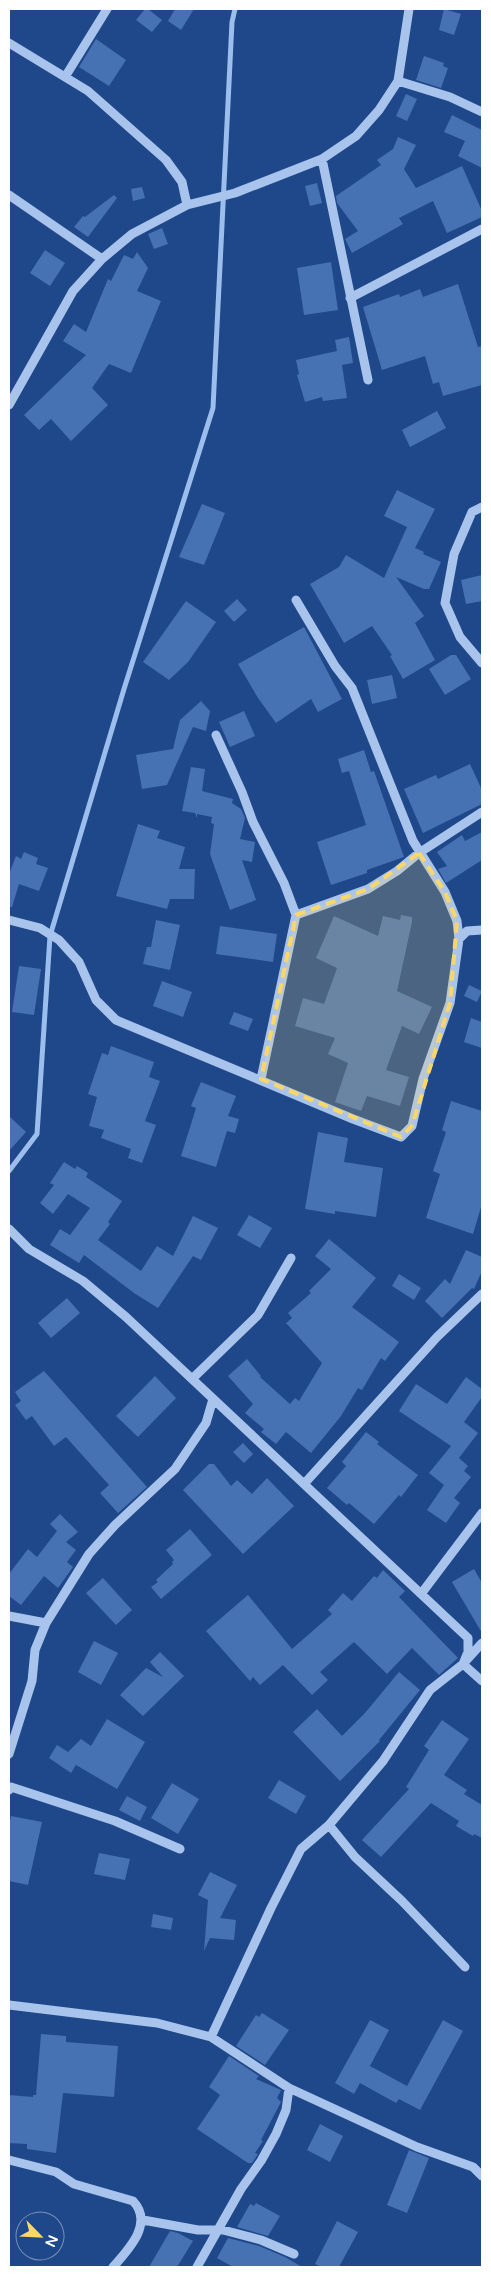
<svg xmlns="http://www.w3.org/2000/svg" width="491" height="2276" font-family="'Varela Round',sans-serif">
<style>
.lines{fill:none;stroke-linecap:round;stroke-linejoin:round}
.stream{stroke:#9cbeed;stroke-width:5}
.building{fill:#4671b2}
.minor{stroke:#a8c4ec;stroke-width:9}
.marked{fill:#fbd767;fill-opacity:0.2;stroke:#fbd767;stroke-width:4;stroke-dasharray:10 6;stroke-linejoin:round}
</style>
<rect width="100%" height="100%" fill="#1e4889"/>
<g class="lines">
<path class="stream" d="M9,1171L37,1134L50,936L124,689L213,408L232,22L235,9"/>
</g>
<path class="building" d="M145,9H148L162,20L152,32L136,20Z
M175,9H194L181,30L168,21Z
M444,9L461,14L454,35L439,30Z
M96,39L126,60L109,86L79,67Z
M424,56L444,63L443,66L448,68L441,88L416,80Z
M406,94L417,99L407,121L396,116Z
M452,115L482,130V168L458,156L465,141L444,132Z
M398,137L416,145L404,169L416,188L462,166L482,211V217L447,233L433,201L399,218L403,224L352,253L345,239L358,231L337,203L336,196L381,165L377,160L393,149Z
M317,183L322,203L310,206L305,186Z
M142,187L145,198L133,201L131,189Z
M114,195L117,198L88,237L74,227L83,216L85,217Z
M162,228L168,244L154,249L148,234Z
M45,250L65,263L50,286L30,273Z
M137,252L148,268L137,291L161,301L131,373L109,364L92,388L108,405L71,441L51,419L39,430L24,415L86,355L63,341L74,324L86,332L108,279L111,281L124,255L133,259Z
M331,262L338,310L304,315L297,268Z
M458,284L478,347L482,346V385L443,396L439,382L433,384L425,356L382,370L363,307L399,294L400,297L420,289L423,297Z
M349,337L353,363L342,365L347,398L323,401L322,397L305,402L297,375L299,374L296,360L337,351L335,340Z
M437,411L446,428L410,447L402,430Z
M397,490L435,509L415,548L424,552L423,554L441,562L429,589H424L396,577L424,616L415,623L435,660L403,679L390,656L392,655L372,626L344,643L310,584L339,567L346,555L384,578L407,527L384,516Z
M202,504L225,513L204,565L179,557Z
M482,575V601L466,604L461,580Z
M237,599L247,610L234,622L224,611Z
M186,601L216,622L188,662L169,680L143,662Z
M304,627L342,699L318,712L311,699L276,723L258,698L238,664Z
M451,655H456L471,679L445,695L429,669Z
M392,675L397,698L372,704L367,680Z
M201,701L210,711L206,731L193,727L167,785L142,789L136,755L173,749L180,720Z
M244,711L255,736L230,747L219,722Z
M364,750L371,772L374,771L404,857L367,870V873L331,885L317,842L366,825L349,771L342,773L338,759Z
M470,764L482,790V804L423,833L404,789L436,775L438,779Z
M191,767L205,769L202,791L233,799L232,803L241,809L245,818L240,839L255,842L252,862L242,860L256,900L230,910L210,854L214,824L211,823L212,817L197,814V818L195,813L182,811Z
M138,824L160,831L157,838L185,847L179,869H195L194,899H170L167,909L116,896Z
M482,832V860L446,883L438,869L447,866L437,852L462,835L465,841Z
M24,852L38,858L36,864L48,868L39,891L19,884L12,907H9V874L16,856L21,859Z
M401,915L412,917V922L397,991L432,1007L419,1034L402,1026L386,1070L409,1077L400,1106L367,1096L361,1111L335,1102L348,1063L328,1054L335,1038L295,1026L303,998L324,1004L337,968L316,958L334,916L378,936L383,916L400,920Z
M156,920L180,925L170,970L143,964L147,947H151Z
M220,926L277,934L273,962L216,954Z
M19,966L41,969L34,1015L12,1012Z
M162,981L192,992L183,1017L153,1006Z
M469,985L482,991L477,1002L464,996Z
M234,1012L253,1019L248,1031L229,1024Z
M471,1018L482,1022V1048L464,1042Z
M111,1046L154,1062L149,1077L160,1081L145,1121L156,1125L142,1163L128,1158L131,1149L101,1138L104,1130L89,1126L97,1097L88,1094L102,1053L108,1055Z
M201,1082L236,1096L228,1116L239,1119L235,1133L227,1131L216,1167L181,1156L196,1108L191,1106Z
M451,1101L482,1111V1204L473,1234L426,1218L440,1174L433,1171L446,1132L442,1130Z
M9,1116L26,1132L9,1151Z
M318,1132L348,1138L344,1162L383,1168L376,1217L335,1211V1214L305,1209Z
M64,1162L75,1169L77,1166L88,1173L86,1177L122,1201L108,1222L110,1224L98,1240L141,1271L157,1246L173,1256L193,1216L218,1228L201,1260L193,1256L158,1308L134,1293L84,1255L79,1263L50,1245L60,1229L70,1235L90,1208L68,1194L53,1214L40,1203L54,1185L50,1183Z
M249,1215L272,1228L260,1248L237,1235Z
M329,1239L376,1278L352,1307L399,1342L385,1361L381,1358L362,1390L358,1388L341,1416L311,1453L286,1432L276,1444L261,1432L264,1429L245,1413L253,1404L228,1376L247,1359L261,1376L260,1377L290,1404L295,1398L299,1401L322,1363L286,1323L292,1318L288,1313L311,1293L309,1291L331,1269L315,1256Z
M466,1250L482,1257V1271L474,1289L472,1288L442,1318L425,1301L445,1279L450,1284Z
M399,1274L421,1288L414,1300L392,1286Z
M67,1298L80,1313L51,1338L38,1323Z
M44,1371L147,1487L118,1513L100,1493L109,1485L66,1437L54,1446L32,1416L26,1420L15,1405L21,1401L15,1392Z
M155,1376L176,1398L138,1437L116,1416Z
M466,1377L482,1389V1397L464,1422L478,1433L459,1458L468,1466L464,1471L471,1477L454,1498L460,1503L446,1523L427,1510L444,1485L429,1473L451,1446L399,1411L416,1384L447,1404Z
M366,1432L379,1442L377,1444L418,1475L401,1497L399,1495L374,1524L349,1503L347,1505L327,1488L346,1466L342,1462Z
M243,1443L253,1454L244,1463L233,1452Z
M209,1464H214L231,1486L237,1480L252,1494L267,1478L294,1506L243,1554L183,1490Z
M60,1514L78,1532L66,1542L76,1550L67,1562L73,1567L58,1588L44,1576L21,1605L9,1596V1574L28,1549L37,1557L57,1531L50,1524Z
M190,1529L212,1555L161,1599L151,1587L158,1582L156,1580L173,1564L172,1562L174,1560L166,1550Z
M474,1569L482,1583V1633L452,1582Z
M383,1570L405,1591L399,1597L458,1658L439,1675L412,1648L387,1674L354,1642L320,1672L328,1680L312,1695L283,1665L260,1685L253,1677L250,1681L206,1631L248,1595L292,1649L332,1614L328,1610L343,1593L352,1601L374,1576L377,1578Z
M103,1578L132,1610L116,1625L86,1593Z
M94,1641L118,1653L101,1685L78,1672Z
M160,1652L184,1676L143,1716L120,1695L146,1668L163,1677L150,1662Z
M399,1672L420,1690L379,1740L380,1741L340,1781L293,1732L317,1709L342,1736L365,1713Z
M107,1719L145,1742L117,1789L76,1765L71,1773L49,1758L57,1745L68,1752L81,1739L91,1746Z
M442,1720L469,1739L444,1775L467,1790L464,1794L482,1805V1838L474,1834L473,1836L456,1826L459,1821L431,1803L381,1857L362,1840L409,1789L406,1787L429,1750L424,1746Z
M279,1780L306,1796L296,1814L268,1798Z
M172,1783L199,1799L178,1834L151,1818Z
M127,1796L147,1807L140,1821L119,1810Z
M11,1816L42,1822L28,1885L9,1881V1826Z
M99,1853L130,1859L125,1880L94,1874Z
M210,1872L237,1885L220,1918L236,1920L234,1940L210,1938L204,1951L208,1900L198,1895Z
M153,1914L173,1918L171,1930L151,1927Z
M262,2013L289,2030L265,2065L236,2046L256,2015L259,2017Z
M370,2020L389,2030L370,2066L407,2086L443,2020L463,2031L420,2110L399,2099L396,2103L360,2083L354,2094L335,2083Z
M41,2034L66,2036V2042L118,2046L114,2097L63,2093L56,2153L27,2149V2144L9,2143V2095L33,2097V2095H36Z
M229,2056L259,2076L256,2079L281,2090L277,2098L281,2102L261,2140L263,2141L255,2153L258,2154L252,2163H248L197,2129L220,2095L209,2087Z
M320,2124L343,2136L330,2162L307,2150Z
M409,2150L429,2158L407,2213L387,2205Z
M256,2203L280,2216L268,2236L237,2227L250,2204L254,2206Z
M337,2221L358,2232L339,2267H321L315,2264Z
M170,2231L178,2233L193,2241L177,2267H149Z
M228,2238L259,2246L285,2257L302,2267H233L217,2258Z"/>
<g class="lines">
<path class="minor" d="M9,43L88,91L166,160L182,182L187,205
M65,77L107,9
M398,81L450,97L482,112
M322,159L368,380
M9,195L102,259
M350,298L482,229
M9,405L73,291L102,259L132,234L187,205L235,193L322,159L356,136L379,110L398,81L409,9
M482,507L472,512L454,554L445,603L460,637L482,663
M216,735L242,792L253,822L284,883L296,915
M9,920L40,928L59,940L79,962L96,1000L116,1020L353,1119L401,1137L412,1126L423,1079L450,1003L459,939L457,921L445,892L413,841L352,688L335,666L296,600
M459,939L467,931L482,930
M261,1079L296,915L368,889L397,871L419,853L482,812
M9,1229L29,1249L83,1281L126,1317L468,1638V1652L463,1664L482,1681
M192,1379L258,1315L291,1258
M304,1484L437,1337L482,1294
M421,1594L482,1513
M9,1616L46,1623
M9,1754L32,1681L35,1650L46,1623L89,1554L115,1525L175,1469L206,1423L213,1399
M9,1790L11,1787L115,1821L180,1849
M465,1967L402,1901L355,1857L329,1825L383,1761L430,1690L463,1664L482,1643
M9,2005L157,2023L211,2037L289,2088L417,2147L473,2167L482,2176
M211,2037L271,1908L301,1849L329,1825
M9,2160L56,2172L74,2184L133,2201C154,2223 129,2249 113,2267
M143,2220L198,2230H223L261,2240L294,2254
M197,2267L241,2189L261,2161L276,2134L286,2110L289,2088"/>
</g>
<path class="marked" d="M419,853L445,892L457,921L450,1003L412,1126L401,1137L261,1079L296,915L368,889Z"/>
<rect width="491" height="2276" fill="none" stroke="#ffffff" stroke-width="20"/>
<g transform="translate(40 2236) rotate(114)"><circle r="24" fill="#1e4889" stroke="#7891b8"/>
<path d="M0-4L9 19L0 12L-9 19Z" fill="#fbd767"/>
<text y="-8" font-size="14" font-weight="bold" text-anchor="middle" fill="#ffffff">N</text>
</g>
</svg>
